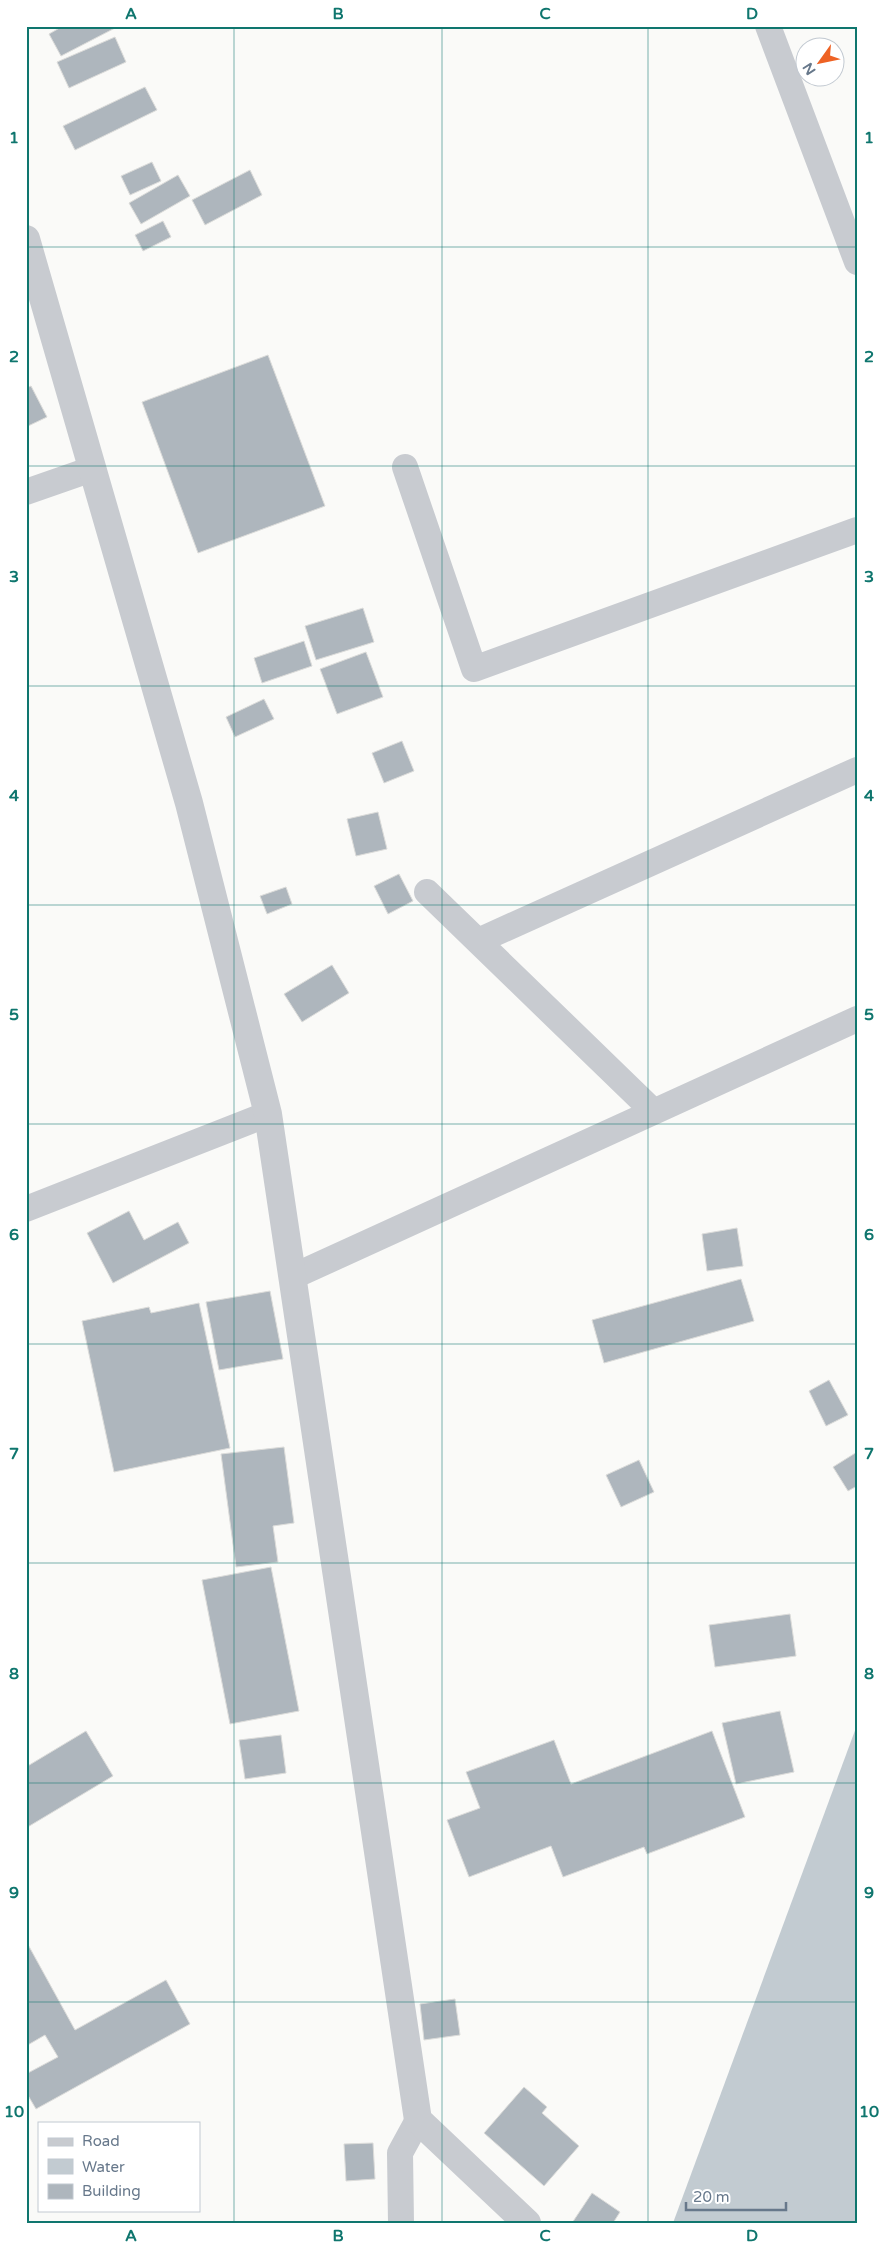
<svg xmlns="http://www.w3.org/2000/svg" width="883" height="2249" font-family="'Varela Round',sans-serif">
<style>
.water{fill:#c2cbd1}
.building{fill:#aeb6bd;stroke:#dcdcda}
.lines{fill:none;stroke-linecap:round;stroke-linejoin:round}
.minor{stroke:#c8cbd0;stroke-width:26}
.tertiary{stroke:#c8cbd0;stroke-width:28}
.grid{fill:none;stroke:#0f766e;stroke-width:1;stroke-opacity:0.55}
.neatline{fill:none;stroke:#0f766e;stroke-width:2}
.grid-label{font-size:16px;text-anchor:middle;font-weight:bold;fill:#0f766e}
</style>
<rect width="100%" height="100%" fill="#fafaf8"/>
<path class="water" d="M857,1725V2223H673Z"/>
<path class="building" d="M63,26H115V28L61,56L49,34Z
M115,37L126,62L69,88L57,62Z
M145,87L157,110L75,150L63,126Z
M152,162L161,181L130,195L121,176Z
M250,170L262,195L205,225L192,200Z
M178,175L190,196L141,224L129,203Z
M163,221L171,237L143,251L135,235Z
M268,355L325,506L198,553L142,402Z
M31,386L47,417L26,427V388Z
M363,608L374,642L316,660L305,626Z
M304,641L312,666L262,683L254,658Z
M366,652L383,697L337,714L320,669Z
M264,699L274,719L235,737L226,717Z
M402,741L414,771L384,783L372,753Z
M378,812L387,849L356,856L347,819Z
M399,874L413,901L388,914L374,886Z
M286,887L292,904L267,914L260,896Z
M332,965L349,993L302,1022L284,994Z
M129,1211L144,1240L178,1222L189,1243L113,1283L87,1233Z
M737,1228L743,1266L707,1271L702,1234Z
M741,1279L754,1321L604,1363L592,1320Z
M270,1291L283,1359L219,1370L206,1302Z
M199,1303L230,1448L114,1472L82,1321L149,1307L151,1313Z
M829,1380L848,1415L826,1426L809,1391Z
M284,1447L294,1523L273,1526L278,1562L236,1567L221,1454Z
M857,1452V1486L848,1491L833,1467Z
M639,1460L654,1492L621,1507L606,1475Z
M271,1567L299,1711L230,1724L202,1580Z
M790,1614L796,1656L715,1667L709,1625Z
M780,1711L794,1772L736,1784L722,1723Z
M86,1731L113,1776L26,1828V1767Z
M712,1731L745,1817L647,1854L644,1847L563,1877L551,1846L469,1877L447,1820L480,1808L466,1772L554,1740L571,1784Z
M281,1735L286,1773L245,1779L239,1740Z
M26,1941L75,2030L166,1980L190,2024L36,2109L26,2092V2074L58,2057L45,2035L26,2046Z
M455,1999L460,2035L424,2040L420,2004Z
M524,2087L547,2107L542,2113L579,2146L544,2186L484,2133Z
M373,2143L375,2179L346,2181L344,2144Z
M592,2193L620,2212L613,2223H572Z"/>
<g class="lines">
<path class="minor" d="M768,26L857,262
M405,467L474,669L857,530
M26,492L92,469
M427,892L653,1111
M478,941L857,770
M26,1209L268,1114
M292,1277L857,1019
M401,2223L400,2153L418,2120"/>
<path class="tertiary" d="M26,239L189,803L268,1114L418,2120L527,2223"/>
</g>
<path class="grid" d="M234,26V2223M442,26V2223M648,26V2223M26,247H857M26,466H857M26,686H857M26,905H857M26,1124H857M26,1344H857M26,1563H857M26,1783H857M26,2002H857"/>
<rect width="883" height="2249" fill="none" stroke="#ffffff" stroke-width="55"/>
<rect x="38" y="2122" width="162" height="90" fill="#ffffff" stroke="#c2c9d1"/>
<rect x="48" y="2138" width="25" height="8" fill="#c8cbd0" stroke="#c2c9d1"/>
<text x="82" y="2146" font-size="15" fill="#67788b">Road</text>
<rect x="48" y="2159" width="25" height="15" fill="#c2cbd1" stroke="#c2c9d1"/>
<text x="82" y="2172" font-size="15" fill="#67788b">Water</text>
<rect x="48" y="2184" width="25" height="15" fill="#aeb6bd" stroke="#c2c9d1"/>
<text x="82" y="2196" font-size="15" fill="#67788b">Building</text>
<g transform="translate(820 62) rotate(237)"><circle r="24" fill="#ffffff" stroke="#c2c9d1"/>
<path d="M0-4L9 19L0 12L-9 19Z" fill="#ee6224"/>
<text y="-8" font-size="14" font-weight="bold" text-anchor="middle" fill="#67788b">N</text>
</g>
<path d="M686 2202v8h100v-8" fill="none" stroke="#67788b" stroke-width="2.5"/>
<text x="693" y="2202" font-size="15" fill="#67788b" stroke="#ffffff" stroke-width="4" paint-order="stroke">20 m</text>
<rect x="28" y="28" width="828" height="2194" class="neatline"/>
<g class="grid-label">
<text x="131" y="19">A</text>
<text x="338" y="19">B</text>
<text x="545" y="19">C</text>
<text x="752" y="19">D</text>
<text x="14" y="143">1</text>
<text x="869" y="143">1</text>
<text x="14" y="362">2</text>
<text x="869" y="362">2</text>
<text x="14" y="582">3</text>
<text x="869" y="582">3</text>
<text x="14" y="801">4</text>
<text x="869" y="801">4</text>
<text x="14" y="1020">5</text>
<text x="869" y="1020">5</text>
<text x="14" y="1240">6</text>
<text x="869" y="1240">6</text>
<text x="14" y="1459">7</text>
<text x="869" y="1459">7</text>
<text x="14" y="1679">8</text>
<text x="869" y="1679">8</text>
<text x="14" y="1898">9</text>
<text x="869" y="1898">9</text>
<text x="14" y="2117">10</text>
<text x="869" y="2117">10</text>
<text x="131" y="2241">A</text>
<text x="338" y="2241">B</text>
<text x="545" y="2241">C</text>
<text x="752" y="2241">D</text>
</g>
</svg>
